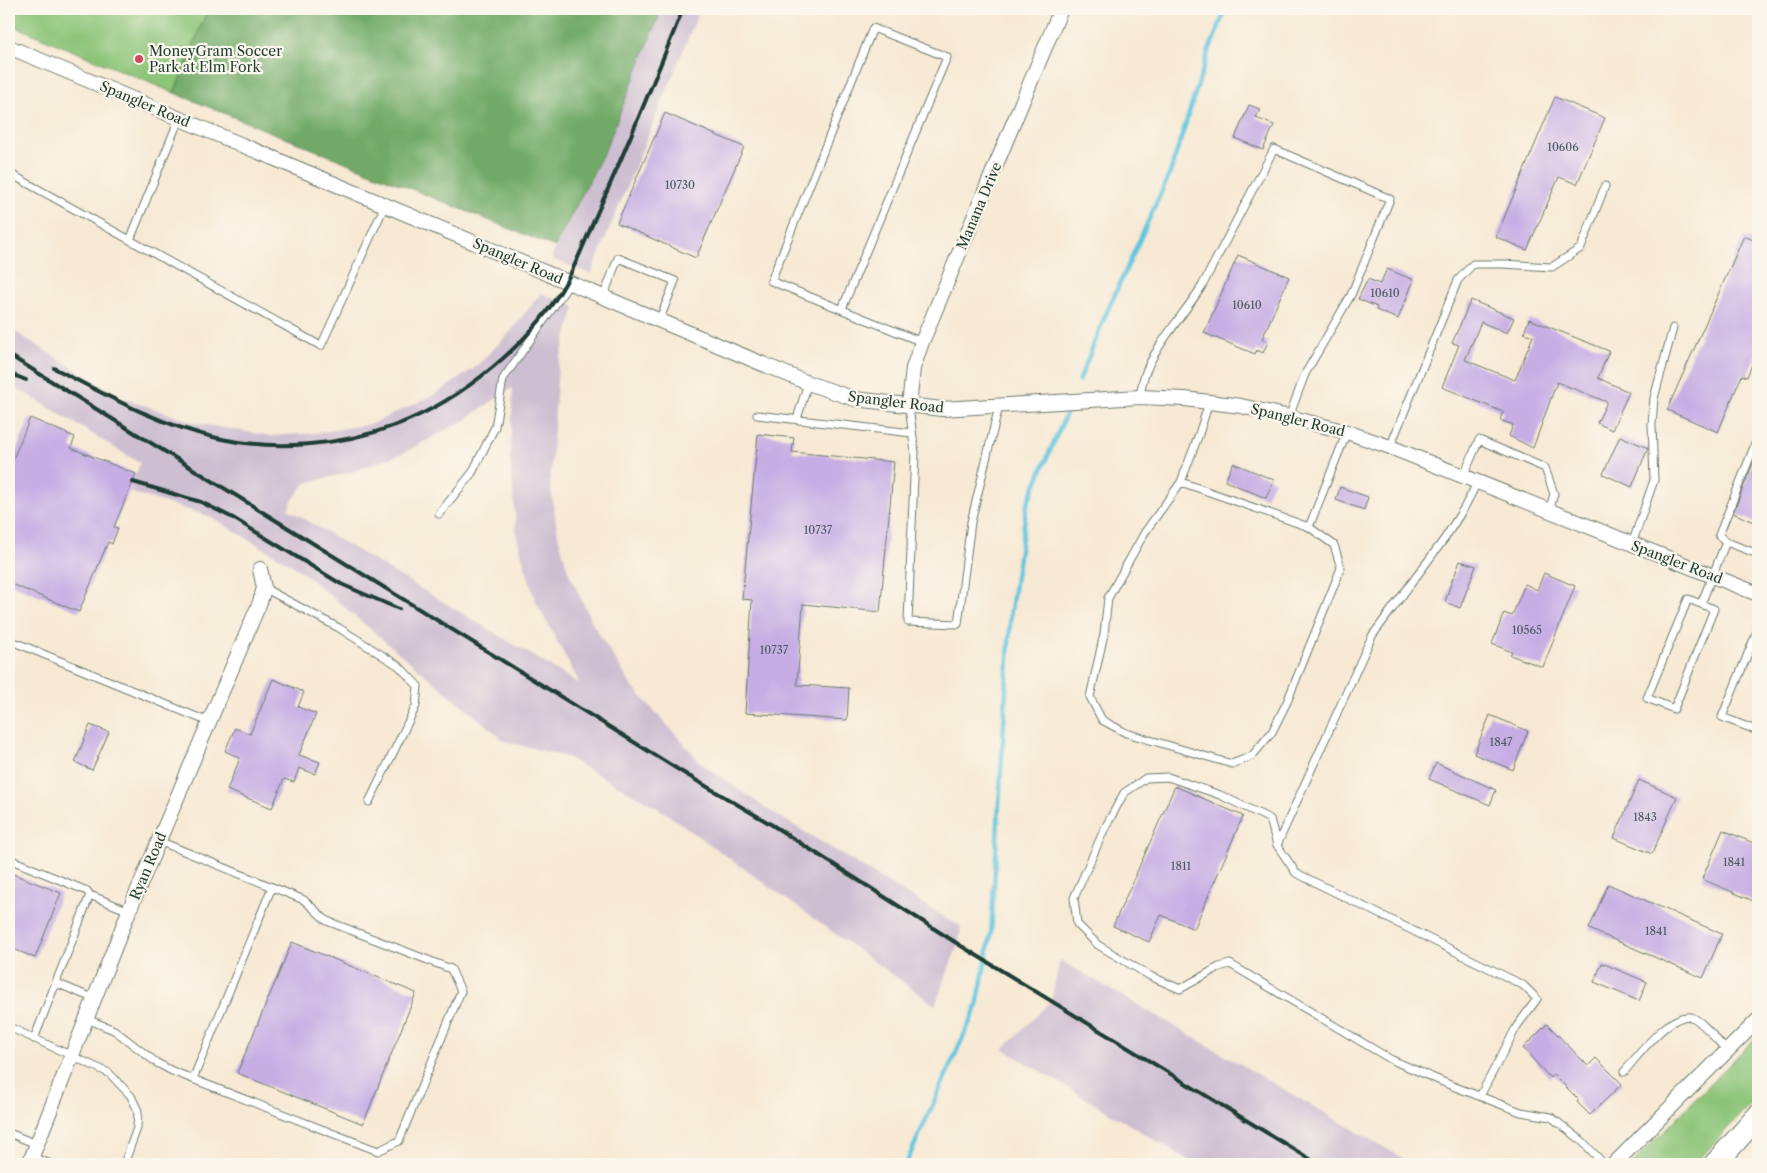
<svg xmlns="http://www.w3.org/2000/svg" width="1767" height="1173" font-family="'Libre Caslon Text',serif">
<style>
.industrial{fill:#cebed1;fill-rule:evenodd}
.green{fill:#8cc478;stroke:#568056}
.forest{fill:#71aa68;stroke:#48744e}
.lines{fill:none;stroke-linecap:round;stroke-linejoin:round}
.stream{stroke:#61c5df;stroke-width:4.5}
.building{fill:#c6ade4}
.service-casing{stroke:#6b796c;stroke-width:9}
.minor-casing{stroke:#6b796c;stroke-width:16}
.primary-casing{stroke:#6b796c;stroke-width:24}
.service{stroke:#fff;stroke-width:7}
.minor{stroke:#fff;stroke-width:14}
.primary{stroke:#fff;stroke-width:22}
.rail{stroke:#1f3d34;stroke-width:4}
.poi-dot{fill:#d1495b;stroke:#fbf7ec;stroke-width:2}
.labels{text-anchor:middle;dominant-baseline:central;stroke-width:4.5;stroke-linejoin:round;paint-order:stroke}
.number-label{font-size:11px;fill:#495960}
.poi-label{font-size:14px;fill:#1f3d34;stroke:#fbf7ec;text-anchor:start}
.street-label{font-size:14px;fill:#1f3d34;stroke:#fbf7ec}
</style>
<rect width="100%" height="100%" fill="#fbf7ec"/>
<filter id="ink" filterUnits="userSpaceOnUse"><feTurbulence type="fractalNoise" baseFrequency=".02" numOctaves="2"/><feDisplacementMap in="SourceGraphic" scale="10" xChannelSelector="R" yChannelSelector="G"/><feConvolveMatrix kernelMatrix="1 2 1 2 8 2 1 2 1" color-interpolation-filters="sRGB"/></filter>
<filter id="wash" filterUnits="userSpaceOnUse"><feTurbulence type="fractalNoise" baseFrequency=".0096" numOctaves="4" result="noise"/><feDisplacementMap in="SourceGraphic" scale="20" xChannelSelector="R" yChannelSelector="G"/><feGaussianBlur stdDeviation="1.12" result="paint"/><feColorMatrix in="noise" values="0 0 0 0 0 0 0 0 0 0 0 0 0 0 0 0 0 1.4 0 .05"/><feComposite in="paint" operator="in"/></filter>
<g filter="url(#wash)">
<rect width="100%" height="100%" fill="#f7e9d4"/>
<path class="industrial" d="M662,9H700L591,274L551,258L605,150Z
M541,293L575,307L558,366L550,484L558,535L568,571L593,624L631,685L703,765L767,809L961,927L958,944L935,1005L660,809L566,757L505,741L297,568L211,517L130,492L140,463L30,396L9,385V328L120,397L195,423L271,436L316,433L371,424L436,394L476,367L511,331ZM513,387L510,460L517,538L535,600L580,684L288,509L292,501L305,483L348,473L401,454L465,420Z
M1060,960L1413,1164H1195L1003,1049L1051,1001Z"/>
<path class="green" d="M9,9H208L174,93L9,24Z
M1758,1035V1095L1695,1164H1632Z"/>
<path class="forest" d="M208,9H662L605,150L555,247L174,93Z"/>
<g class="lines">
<path class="stream" d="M1079,381L1105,316L1170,173L1208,53L1226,9
M906,1164L977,1006L991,934L1011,610L1027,504L1066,414"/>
</g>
<g id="blocks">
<path class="building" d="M1555,97L1605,118L1577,184L1559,177L1527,250L1496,237Z
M1249,105L1260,109L1256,118L1274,125L1263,150L1235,138Z
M665,113L744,147L696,258L617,223Z
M1744,236L1758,242V350L1747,377L1742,375L1718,432L1667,410Z
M1238,255L1289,277L1262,339L1268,342L1263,353L1257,350L1255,354L1204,333Z
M1387,269L1414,280L1398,319L1376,310L1377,307L1358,299L1368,279L1380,284Z
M1471,300L1514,318L1507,333L1481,322L1465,360L1515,380L1533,336L1524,333L1529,319L1609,351L1598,378L1629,392L1612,430L1597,423L1607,402L1557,382L1533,448L1509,436L1513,425L1500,420L1503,412L1442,387L1459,345L1452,343Z
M30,418L75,437L71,448L136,474L114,527L118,528L112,544L108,542L79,612L9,583V469Z
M758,434L794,438L792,452L894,462L880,612L803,604L797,685L849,688L847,720L745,713L752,600L742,599Z
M1620,436L1648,448L1632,487L1603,474Z
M1758,451V524L1733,513Z
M1233,463L1274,480L1266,498L1225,481Z
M1340,487L1368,497L1364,510L1336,500Z
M1460,561L1476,566L1460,608L1445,602L1453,577H1454Z
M1544,573L1575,586L1543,667L1510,655L1512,652L1492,644L1504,613L1512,616L1525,584L1537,590Z
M273,679L304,692L298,707L316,714L299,755L320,762L315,774L299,768L294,782L284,779L272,808L227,790L240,758L225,751L235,728L250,734Z
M1490,715L1528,731L1513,770L1474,754Z
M90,725L109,732L92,770L75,762Z
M1436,763L1496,790L1490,805L1429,779Z
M1639,780L1677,797L1652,854L1614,838Z
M1175,786L1243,816L1194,929L1161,915L1149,942L1113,926Z
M1723,830L1758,845V903L1702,879Z
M13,874L61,893L35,958L9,947V884Z
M1608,884L1722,934L1703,978L1589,929Z
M292,942L416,993L363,1124L237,1073Z
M1602,963L1647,982L1639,1001L1594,982Z
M1547,1024L1588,1066L1596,1058L1622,1084L1590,1115L1577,1102L1579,1100L1553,1074L1550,1078L1523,1048Z"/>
</g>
</g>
<g filter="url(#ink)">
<use href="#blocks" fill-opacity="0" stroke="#6b796c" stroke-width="1"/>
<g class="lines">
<g class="service-casing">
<path id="service" d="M9,173L321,346L385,205
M130,240L179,119
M603,298L618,258L675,281L659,321
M842,309L947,57L873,28L771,281L922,342
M1140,397C1141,390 1142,384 1144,377C1153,348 1185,313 1202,286L1274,149L1390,199L1351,295L1305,374L1289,417
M909,406L915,453L908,622L958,624L971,522L999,406
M757,415L912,433
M797,419L808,383
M1390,447L1458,280L1473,264H1503L1552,267L1581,248L1605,186
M1463,477L1479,440L1545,468L1554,494L1549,511
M1181,482L1309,527L1334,545L1341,568L1287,702L1272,732L1252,756L1232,764L1126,733L1102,720L1090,697L1104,634L1108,598L1145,532L1181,482L1199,434L1209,402
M439,514L472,473L495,427L503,379L570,283
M1309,527L1347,432
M1726,542L1758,554
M1632,544L1654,480L1652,424L1654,398L1673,328
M264,588L339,628L399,666L418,686L416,706L369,802
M1688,599L1714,609L1674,709L1647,698Z
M1701,604L1726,542L1719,535L1756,442L1758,441
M1758,629L1722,717L1758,731
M9,640L209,722
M1277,845L1372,636L1445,538L1464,508L1477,483
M9,859L87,891L90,895L34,1039
M90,895L129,911
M56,983L95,999
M87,1019L114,1030L157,1063L172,1071L378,1151L399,1141L461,991L451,969L327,921L304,900L159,841
M9,1027L109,1073L131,1096L138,1111L137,1128L124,1164
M1624,1072C1636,1058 1670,1012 1691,1017C1702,1020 1719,1043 1727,1051
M193,1079L272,887
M1480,1096L1517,1026L1537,999L1523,985L1296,873L1277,845L1270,819L1220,795L1168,777L1146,778L1124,793L1104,830L1074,898L1077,924L1098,945L1150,976L1180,989L1219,967L1230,964L1392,1060L1450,1085L1521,1112L1551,1117L1581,1140L1604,1164
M9,1133L36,1144
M32,1157L51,1164"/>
</g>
<g class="minor-casing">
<path id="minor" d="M9,47L808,383L855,399L942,409L1140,397L1185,399L1241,406L1289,417L1347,432L1390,447L1758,594
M909,406L913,368L922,342L1061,9
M29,1164L129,911L260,602L264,588L260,569
M1614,1164L1758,1020"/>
</g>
<g class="primary-casing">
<path id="primary" d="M1715,1164L1758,1116"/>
</g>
<use href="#service" class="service"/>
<use href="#minor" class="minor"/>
<use href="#primary" class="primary"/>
<path class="rail" d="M9,355L687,775L769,823L958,944L1318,1164
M54,368C106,395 159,425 217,438C274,451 341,446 396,425C462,400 532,343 566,282C579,259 588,233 599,209C629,143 656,76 683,9
M9,373L26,380
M133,482L201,502L233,518L341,584L399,609"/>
</g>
</g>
<circle class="poi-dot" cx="139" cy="59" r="5"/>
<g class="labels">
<g class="number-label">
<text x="1563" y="147">10606</text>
<text x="680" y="185">10730</text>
<text x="1385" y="293">10610</text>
<text x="1247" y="305">10610</text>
<text x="818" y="530">10737</text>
<text x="1527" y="630">10565</text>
<text x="774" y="650">10737</text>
<text x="1501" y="742">1847</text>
<text x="1645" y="817">1843</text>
<text x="1734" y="862">1841</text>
<text x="1181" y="866">1811</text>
<text x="1656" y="931">1841</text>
</g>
<g class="poi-label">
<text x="149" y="51">MoneyGram Soccer<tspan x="149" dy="16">Park at Elm Fork</tspan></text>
</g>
<g class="street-label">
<text transform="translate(145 104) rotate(23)">Spangler Road</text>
<text transform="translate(979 206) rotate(-67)">Manana Drive</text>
<text transform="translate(518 261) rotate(23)">Spangler Road</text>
<text transform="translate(896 402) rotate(7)">Spangler Road</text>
<text transform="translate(1298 420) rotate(14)">Spangler Road</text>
<text transform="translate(1677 562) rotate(21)">Spangler Road</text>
<text transform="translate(148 866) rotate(-67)">Ryan Road</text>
</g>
</g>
<rect width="1767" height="1173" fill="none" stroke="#fbf7ec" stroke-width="30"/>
</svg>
